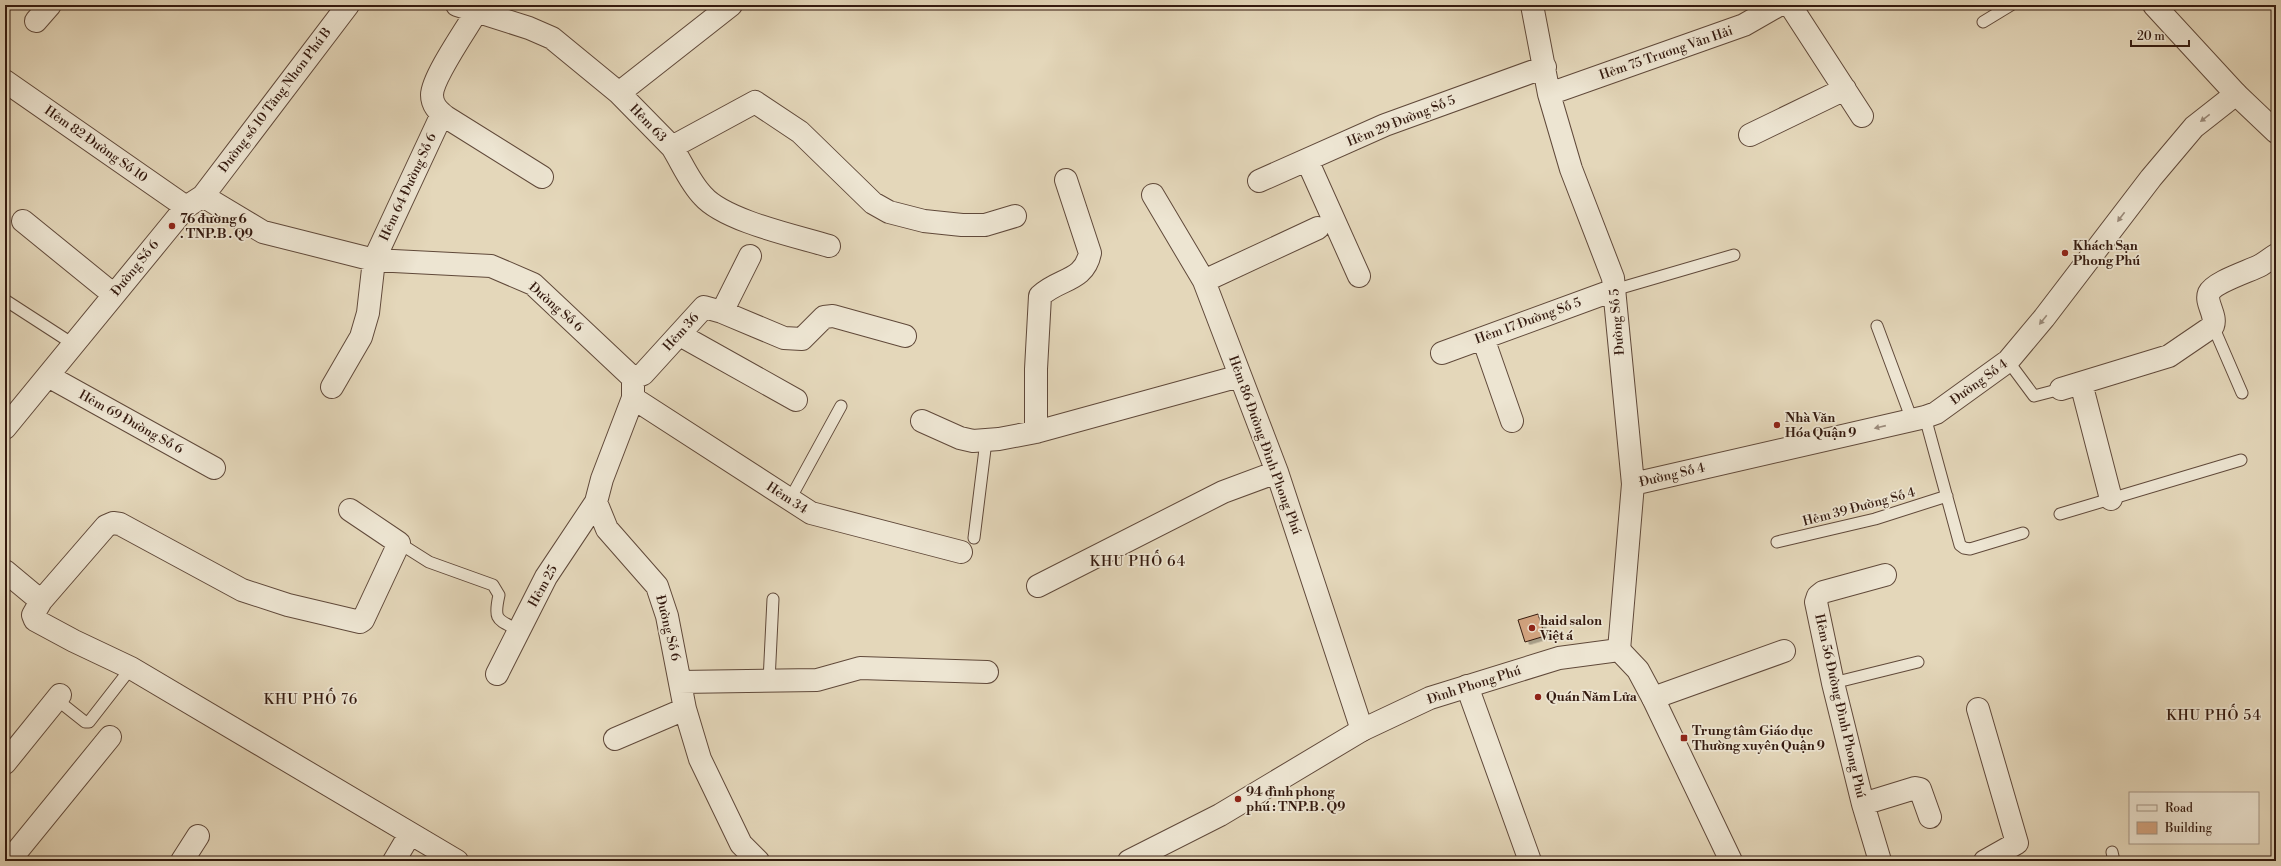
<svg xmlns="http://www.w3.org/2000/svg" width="2281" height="866" font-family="'Libre Bodoni',serif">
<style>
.building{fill:#d3a480;stroke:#341a0f;filter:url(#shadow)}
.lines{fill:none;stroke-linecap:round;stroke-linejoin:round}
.service-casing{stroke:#60493a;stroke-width:13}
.minor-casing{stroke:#60493a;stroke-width:24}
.tertiary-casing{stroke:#60493a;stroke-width:24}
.service{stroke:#ede5d2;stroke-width:11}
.minor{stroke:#ede5d2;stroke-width:22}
.tertiary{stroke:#ede5d2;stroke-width:22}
.oneway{fill:#9a8a7a}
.poi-dot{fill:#8f2418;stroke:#ede5d2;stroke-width:1.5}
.labels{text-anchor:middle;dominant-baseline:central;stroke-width:3.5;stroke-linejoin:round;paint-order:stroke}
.street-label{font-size:13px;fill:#341a0f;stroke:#ede5d2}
.poi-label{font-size:13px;font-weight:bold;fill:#341a0f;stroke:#ede5d2;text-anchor:start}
.neighbourhood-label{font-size:14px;letter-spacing:1px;fill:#341a0f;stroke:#ede5d2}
</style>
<defs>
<filter id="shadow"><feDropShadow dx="4.5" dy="2.5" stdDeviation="0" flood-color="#0004"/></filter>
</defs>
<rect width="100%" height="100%" fill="#e4d7ba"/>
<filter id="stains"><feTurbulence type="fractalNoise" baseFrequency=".005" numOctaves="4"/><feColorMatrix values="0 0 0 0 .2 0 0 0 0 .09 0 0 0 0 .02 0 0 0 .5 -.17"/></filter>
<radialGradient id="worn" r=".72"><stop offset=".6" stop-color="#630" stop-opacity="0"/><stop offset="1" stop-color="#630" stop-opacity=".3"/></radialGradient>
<path class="building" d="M1538,614L1545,636L1525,642L1518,620Z"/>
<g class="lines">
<g class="service-casing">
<path id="service" d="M1983,22L2011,5
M1614,290L1734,255
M5,300L73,344
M1877,326L1912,420
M2213,326L2242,393
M2008,361L2034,396L2061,389
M1925,417L1960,545L1964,548L1970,549L2023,533
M789,501L841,406
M2060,514L2241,460
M974,538L986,441
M1777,542L1875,519L1947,496
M399,543L429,562L493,585L499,595C493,622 498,619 520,631
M769,681L773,599
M1833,683L1918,662
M56,699L85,722H89L131,668
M2112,852L2114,861"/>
</g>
<g class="minor-casing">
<path id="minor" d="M457,5L529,28L552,38L619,93L672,147L755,102L800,132L873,203L889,212L924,221L962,225H985L1015,216
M1532,5L1549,94L1571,169L1613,278L1633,484L1619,650
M1790,5L1862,116
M477,11C467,28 432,78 432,95C432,105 438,111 446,117L542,177
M36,21L50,5
M5,81L186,207
M619,93L731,5
M1549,94L1744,25L1779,5
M1750,135L1845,89
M672,147C682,163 690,183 703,196C725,221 796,236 829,246
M1307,160L1359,276
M1259,181L1385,125L1545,67
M1153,195L1204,281
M203,196L263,232L374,260L491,266L533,284L633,378V398L602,479L596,502L607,529L657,586L667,616L685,709L700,759L741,844L758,861
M23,221L114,295
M1318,228L1204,281L1277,472L1362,730
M722,312L784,338L802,339L824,317L833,316L905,336
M680,335L796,400
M1483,338L1512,421
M1442,353L1614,290
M48,376L214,468
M633,378L643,374L704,307L722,312L750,256
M2081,383L2111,499
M332,387L361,337L368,313L374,260L442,114
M2061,389L2169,356L2213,326C2217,315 2205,303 2209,293C2214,282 2250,271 2261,265C2266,262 2271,258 2276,255
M633,398L811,513L961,552
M922,421L960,438L973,441L999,439L1036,432L1240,376
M5,428L164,234L186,207L203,196L348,5
M1036,432V369L1040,296C1059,278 1084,282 1090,253L1066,180
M1633,484L1925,417L1936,413L2008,361L2044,318L2151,178L2194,127L2236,94
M350,510L399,543L363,620L360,622L288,605L242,590L120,524L113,523L106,526L41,601L33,615L35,620L74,641L131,668L457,861
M5,571L41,601
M1038,586L1223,492L1277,472
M497,674L546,577L596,502
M680,682L817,680L860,668L987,672
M1467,686L1530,861
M1653,698L1784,651
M1978,709L2017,843L1985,861
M615,739L685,709
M5,763L60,695
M1863,804L1915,788L1920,789L1930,817
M9,861L110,737
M182,861L198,836
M394,861L410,834
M1880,861L1863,804L1833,683L1816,602L1818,596L1823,592L1885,575"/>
</g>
<g class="tertiary-casing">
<path id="tertiary" d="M2154,5L2236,94L2276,132
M1129,861L1220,815L1362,730L1430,698L1559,658L1619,650L1638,670L1653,698L1731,861"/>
</g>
<use href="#service" class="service"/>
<use href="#minor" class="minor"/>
<use href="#tertiary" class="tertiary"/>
</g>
<defs><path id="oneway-solid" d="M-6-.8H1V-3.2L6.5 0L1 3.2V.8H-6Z"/></defs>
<g class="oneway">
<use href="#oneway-solid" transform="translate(2205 118) rotate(142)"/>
<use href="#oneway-solid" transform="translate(2121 217) rotate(127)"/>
<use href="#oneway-solid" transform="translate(2043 320) rotate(129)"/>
<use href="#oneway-solid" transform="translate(1880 427) rotate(167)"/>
</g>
<g class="poi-dot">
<circle cx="172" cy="226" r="4"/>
<circle cx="2065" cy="253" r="4"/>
<circle cx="1777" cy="425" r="4"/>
<circle cx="1532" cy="628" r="4"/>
<circle cx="1538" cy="697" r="4"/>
<rect x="1680" y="734" width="8" height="8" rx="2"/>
<circle cx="1238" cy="799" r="4"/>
</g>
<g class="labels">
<g class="street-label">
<text transform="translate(1666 53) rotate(-19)">Hẻm 75 Trương Văn Hải</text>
<text transform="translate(275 100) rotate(-53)">Đường số 10 Tăng Nhơn Phú B</text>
<text transform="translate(1401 121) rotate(-22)">Hẻm 29 Đường Số 5</text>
<text transform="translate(648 123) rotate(46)">Hẻm 63</text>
<text transform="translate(96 144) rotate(35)">Hẻm 82 Đường Số 10</text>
<text transform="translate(408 187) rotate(-65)">Hẻm 64 Đường Số 6</text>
<text transform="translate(135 268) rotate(-51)">Đường Số 6</text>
<text transform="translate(556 307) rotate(41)">Đường Số 6</text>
<text transform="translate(1528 321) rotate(-20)">Hẻm 17 Đường Số 5</text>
<text transform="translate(1617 322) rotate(-95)">Đường Số 5</text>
<text transform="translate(681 332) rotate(-48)">Hẻm 36</text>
<text transform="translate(1979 382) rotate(-36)">Đường Số 4</text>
<text transform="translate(131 422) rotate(29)">Hẻm 69 Đường Số 6</text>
<text transform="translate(1265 445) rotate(70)">Hẻm 86 Đường Đình Phong Phú</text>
<text transform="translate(1672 475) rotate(-13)">Đường Số 4</text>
<text transform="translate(787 498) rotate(33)">Hẻm 34</text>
<text transform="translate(1859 507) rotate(-15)">Hẻm 39 Đường Số 4</text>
<text transform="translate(543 586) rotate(-61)">Hẻm 25</text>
<text transform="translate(668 628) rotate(76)">Đường Số 6</text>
<text transform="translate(1474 685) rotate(-18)">Đình Phong Phú</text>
<text transform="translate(1840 706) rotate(77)">Hẻm 56 Đường Đình Phong Phú</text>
</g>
<g class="poi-label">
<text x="180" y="219">76 đường 6<tspan x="180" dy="15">. TNP.B . Q9</tspan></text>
<text x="2073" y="246">Khách Sạn<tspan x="2073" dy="15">Phong Phú</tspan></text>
<text x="1785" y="418">Nhà Văn<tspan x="1785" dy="15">Hóa Quận 9</tspan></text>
<text x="1540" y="621">haid salon<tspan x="1540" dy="15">Việt á</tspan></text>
<text x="1546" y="697">Quán Năm Lửa</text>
<text x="1692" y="731">Trung tâm Giáo dục<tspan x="1692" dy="15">Thường xuyên Quận 9</tspan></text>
<text x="1246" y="792">94 đình phong<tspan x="1246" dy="15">phú : TNP.B . Q9</tspan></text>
</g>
<g class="neighbourhood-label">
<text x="1138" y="562">KHU PHỐ 64</text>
<text x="311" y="700">KHU PHỐ 76</text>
<text x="2214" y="716">KHU PHỐ 54</text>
</g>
</g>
<rect width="2281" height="866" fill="none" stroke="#e4d7ba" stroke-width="20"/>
<rect x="6" y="6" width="2269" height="854" fill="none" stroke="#341a0f" stroke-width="2"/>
<rect x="10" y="10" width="2261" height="846" fill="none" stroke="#341a0f"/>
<rect x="2129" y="792" width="130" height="52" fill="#ede5d2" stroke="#a39484"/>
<rect x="2137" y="805" width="20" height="6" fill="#ede5d2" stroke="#a39484"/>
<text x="2165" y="812" font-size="12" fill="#341a0f">Road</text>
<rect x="2137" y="822" width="20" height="12" fill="#d3a480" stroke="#a39484"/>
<text x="2165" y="832" font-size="12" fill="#341a0f">Building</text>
<path d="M2131 40v6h58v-6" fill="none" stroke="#341a0f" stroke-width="2"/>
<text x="2137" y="40" font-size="12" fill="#341a0f" stroke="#ede5d2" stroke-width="3" paint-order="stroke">20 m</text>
<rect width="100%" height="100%" filter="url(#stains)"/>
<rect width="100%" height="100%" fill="url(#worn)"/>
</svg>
